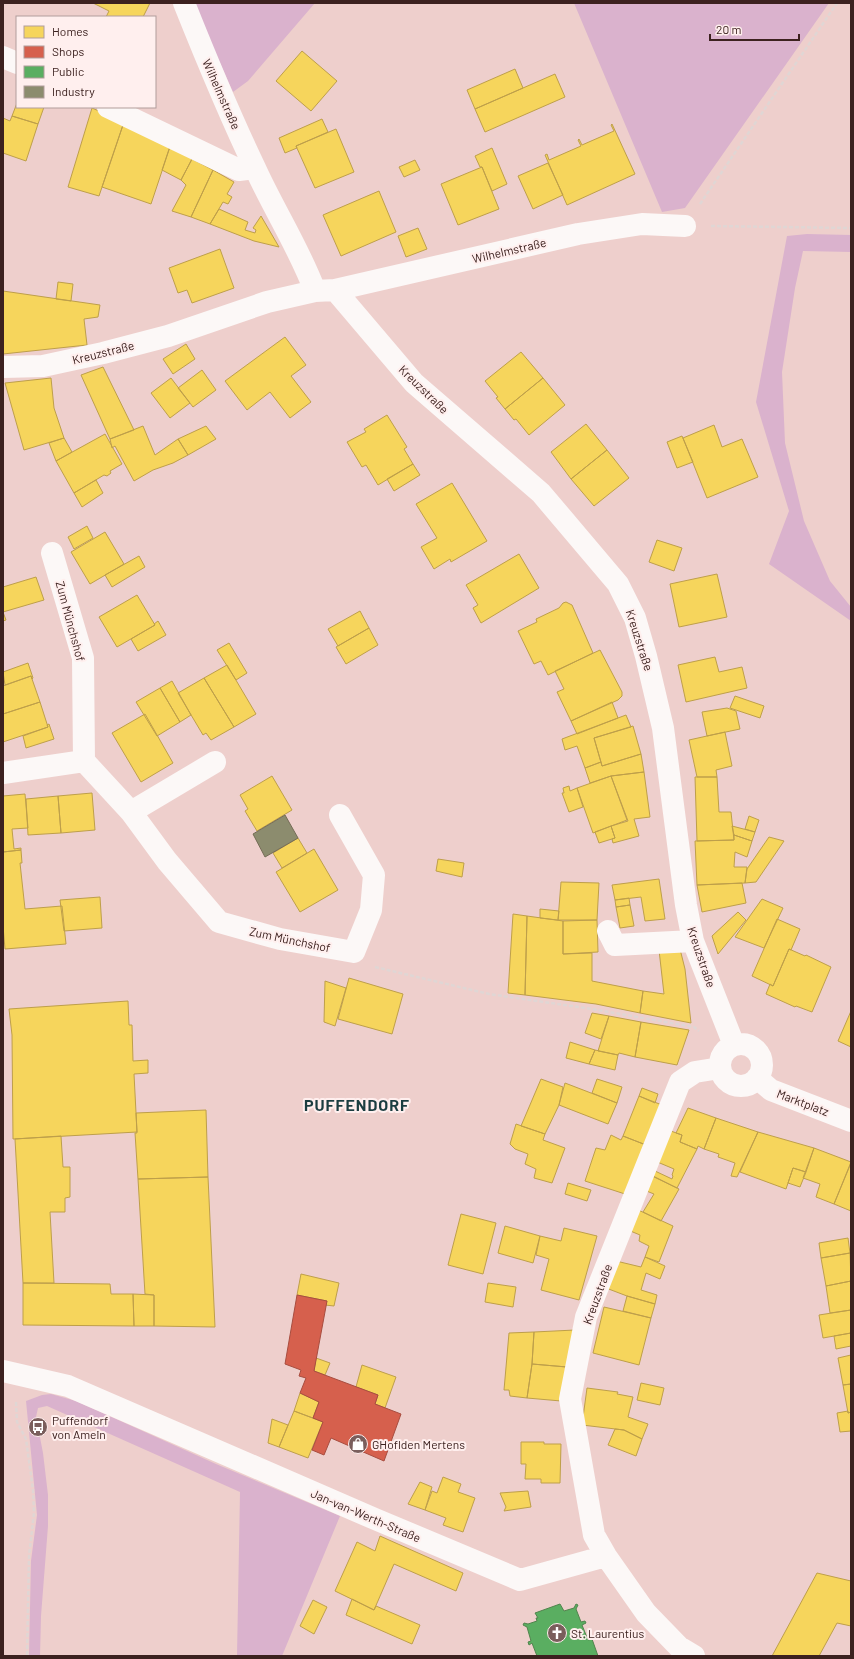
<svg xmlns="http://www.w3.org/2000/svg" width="854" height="1659" font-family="Barlow,sans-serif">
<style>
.green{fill:#dab2cd}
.homes{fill:#f6d55c;stroke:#be9f4a}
.shops{fill:#d6604d;stroke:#a84d3f}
.public{fill:#5aae61;stroke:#51844d}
.industry{fill:#8c8c6e;stroke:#746c56}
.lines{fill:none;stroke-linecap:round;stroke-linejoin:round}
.path{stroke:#e0d6d4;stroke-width:2.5;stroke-dasharray:4 2;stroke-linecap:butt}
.minor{stroke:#fcf8f7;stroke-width:22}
.labels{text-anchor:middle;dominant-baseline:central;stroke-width:4;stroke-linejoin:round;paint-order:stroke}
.street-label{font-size:12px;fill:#3c211f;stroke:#ffefee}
.poi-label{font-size:12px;fill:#3c211f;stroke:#ffefee;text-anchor:start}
.district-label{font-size:16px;font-weight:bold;letter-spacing:1px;fill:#1b3d40;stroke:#ffefee}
</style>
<rect width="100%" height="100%" fill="#eecfcc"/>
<path class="green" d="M193,3H315L248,81L233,92Z
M574,3H829L685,208L662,212Z
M807,234L851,235V252L803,251L795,288L782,372L785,443L804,521L830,581L851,607V621L769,564L789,511L756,402L787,236Z
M51,1394L76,1401L216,1464L340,1516L282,1656H237L240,1492L47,1406L38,1408L36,1417L43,1453L48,1495V1526L41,1616L40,1656H29L31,1561L37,1515L26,1401L42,1395Z"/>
<path class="homes" d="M93,3H150L143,17H106L109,11Z
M302,51L337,81L311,111L276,81Z
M515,69L523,88L475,109L467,90Z
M555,74L565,97L485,132L475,109Z
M17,103V107H44L38,124L12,116Z
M92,108L124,122L99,196L68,187Z
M12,116L38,124L26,161L3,153V118L10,121Z
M322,119L328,132L296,146L297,148L285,153L279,138Z
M124,122L171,144L151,204L102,187Z
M612,124L635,174L567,205L545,155L547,154L549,160L581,146L578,140L579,139L582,145L614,131L611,125Z
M336,129L354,172L315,188L296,146Z
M170,146L192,159L181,180L162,170Z
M492,148L507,184L492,191L482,167H480L475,156Z
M192,159L213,170L191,217L172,211L186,185L181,180Z
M415,160L420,170L404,177L399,167Z
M548,163L563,195L533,209L518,176Z
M482,167L499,209L458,225L441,184Z
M213,170L234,182L227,194L232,197L228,204L223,202L210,224L191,217Z
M379,191L396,232L341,256L323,215Z
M219,209L248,222L245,230L255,233L256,230L253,228L261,216L279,247L254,241L210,224Z
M418,228L427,249L406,257L398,236Z
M220,249L234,288L192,303L187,290L178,293L169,268Z
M58,282L73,284L71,301L56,299Z
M3,291L100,305L98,317L84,319L87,345L3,354Z
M285,337L306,365L291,376L311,402L290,418L270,392L247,410L225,381Z
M186,344L195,359L173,374L163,359Z
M521,352L543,378L505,409L496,398L498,397L485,381Z
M103,367L134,430L110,439L81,375Z
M202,370L216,390L193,407L178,388Z
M51,378L54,408L64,438L24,450L5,383Z
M171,378L190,403L170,418L151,393Z
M543,378L565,405L529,435L516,419L514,420L505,409Z
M387,415L407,447L404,449L413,464L378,485L366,465L362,467L347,442L366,432L364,429Z
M586,424L607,450L571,479L551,452Z
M714,425L722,447L742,439L758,477L707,498L683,438Z
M143,426L155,455L178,439L188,455L173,463L153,470L134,481L115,446L112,448L110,439Z
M206,426L216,439L188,455L178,439Z
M105,434L122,464L110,471L111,473L107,476L104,475L74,493L56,461Z
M682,436L693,462L677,468L667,442Z
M64,438L72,452L56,461L49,443Z
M607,450L629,478L594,506L571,479Z
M413,464L420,475L394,491L387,479Z
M96,480L103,493L82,507L74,493Z
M452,483L487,541L451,562L450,559L434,569L421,547L437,538L416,504Z
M87,526L93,538L74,549L68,537Z
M105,532L124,564L90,584L71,552Z
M657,540L682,548L674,571L649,562Z
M519,554L539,588L481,623L473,608L478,605L466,585Z
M139,556L145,567L112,587L105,575Z
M717,574L727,617L679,627L670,584Z
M36,577L44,600L3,612L6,620L3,621V587Z
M137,595L155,625L117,647L99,617Z
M566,602L572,605L593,653L548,675L541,661L534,664L518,631L537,622L536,619L559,608L563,603Z
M360,611L369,628L338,646L328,629Z
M158,621L166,635L138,651L131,639L155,625L154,624Z
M369,628L378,645L346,664L336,647Z
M229,643L247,673L236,680L217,650Z
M600,650L622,692V696L618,700L571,721L557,692L564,689L555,671Z
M715,657L719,672L742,667L747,688L686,702L678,665Z
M28,663L33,678L32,679L31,676L5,685L3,672Z
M227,665L256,714L234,727L204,678Z
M31,676L40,702L3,714V686Z
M204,678L234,727L211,740L206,733L203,735L178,693Z
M172,681L191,715L180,722L160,688Z
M160,688L180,722L157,736L136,702Z
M735,696L764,706L760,718L730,708Z
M40,702L48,727L3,742V714Z
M612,702L618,718L577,734L571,721Z
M727,708L736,711L740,729L707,736L702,712Z
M145,714L173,763L141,782L112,733Z
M626,715L631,727L594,738L601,762L585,768L577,746L565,750L562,739Z
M49,724L54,739L26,748L23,736L48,727L47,725Z
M633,726L641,754L602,766L594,738Z
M725,732L732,766L716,770L717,777H697L689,740Z
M641,754L644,772L611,776L590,783L585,768L601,762L602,766Z
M644,772L650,817L634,819L639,836L613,843L612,839L615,838L611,826L628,821L611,776Z
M272,776L292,810L257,831L245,811L248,809L240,795Z
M611,776L627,820L593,833L577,788Z
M695,777H717L719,812H731L734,840L697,841Z
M569,786L570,791L577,788L583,807L569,812L562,793H564L563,788Z
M92,793L95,830L61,833L58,796Z
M25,794L28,828L12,829L14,849L21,848V850L3,852V796Z
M58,796L61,833L28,835L26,799Z
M749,816L759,820L755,832L745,829Z
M611,826L615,838L599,843L595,832Z
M732,826L755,832L752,841L734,835Z
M734,835L752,841L747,857L735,852L734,867H747L745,883L697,885L695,841L734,840Z
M769,837L784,841L756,882L745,883L747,869Z
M298,838L307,853L282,868L273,853Z
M314,849L338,890L300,912L276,872Z
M21,850L22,863H20L25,909L62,906L66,944L5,949L3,926V852Z
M438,859L464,863L462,877L436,871Z
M659,879L665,919L645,921L641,897L615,900L612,885Z
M561,882L599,883L597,920H558Z
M742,883L746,903L702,912L697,885Z
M100,897L102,928L64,931L60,900Z
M629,898L630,905L616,907L615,900Z
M762,899L783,908L764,948L735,937Z
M630,905L634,926L620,928L616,907Z
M540,909L559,911L558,920L540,918Z
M738,912L746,920L718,954L712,936Z
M513,914L527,916L525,995L508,993Z
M527,916L563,921V954L592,953V981L643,991L640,1013L596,1004L525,995Z
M777,919L800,929L791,950L789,949L773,986L752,976Z
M597,920L598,952L563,954V921Z
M680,949L685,969L691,1023L640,1013L643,991L664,994L659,950Z
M789,949L805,956L806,955L831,967L812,1012L796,1006L795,1007L766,994L770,984L773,986Z
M349,978L403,994L392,1034L338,1019Z
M325,981L346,988L335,1026L324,1022Z
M128,1001L129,1025H132L133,1061L148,1060V1073L134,1074L137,1132L13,1139L12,1035L9,1009Z
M851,1011V1047L838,1041Z
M592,1013L609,1016L601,1039L585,1033Z
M609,1016L641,1022L635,1057L619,1053L618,1055L598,1051Z
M641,1022L689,1030L677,1065L635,1057Z
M570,1042L595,1050L589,1064L566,1058Z
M595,1050L618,1055L615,1070L589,1064Z
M541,1079L563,1087L559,1105L545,1134L521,1126Z
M597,1079L622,1087L617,1103L592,1093Z
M565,1083L617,1103L608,1124L559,1105Z
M642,1088L658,1094L655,1103L639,1096Z
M639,1096L662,1105L646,1145L623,1136Z
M688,1108L716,1118L704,1149L698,1146L697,1149L680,1142L682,1135L676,1133Z
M206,1110L208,1177L138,1179L135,1133H137L136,1113Z
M716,1118L758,1132L737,1177L731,1176L735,1163L718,1157L719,1154L704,1149Z
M516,1124L545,1134L543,1140L565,1148L552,1183L534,1178L536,1169L525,1164L528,1154L515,1149L510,1144Z
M668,1130L682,1135L680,1142L697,1149L677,1188L653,1176L655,1171L672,1179L673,1176L672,1175L674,1169L655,1161Z
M758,1132L814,1148L806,1172L793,1168L786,1189L740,1172Z
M611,1135L621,1140L623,1136L646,1145L625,1194L585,1181L596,1148L605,1150Z
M61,1136L63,1167H70V1197L65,1198V1212H50L54,1283H23L15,1139Z
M814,1148L851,1162L834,1204L816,1197L820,1184L803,1178Z
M851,1163V1211L834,1204Z
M793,1168L806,1172L800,1187L788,1183Z
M650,1175L679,1189L661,1221L643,1212L654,1194L644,1190Z
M208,1177L215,1327L154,1326V1295L145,1294L138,1179Z
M568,1183L591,1190L587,1201L565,1194Z
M636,1209L673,1226L659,1262L645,1257L649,1246L639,1241L640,1235L628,1230Z
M461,1214L496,1223L483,1274L448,1265Z
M505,1226L540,1236L533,1263L498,1253Z
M564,1228L597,1236L579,1300L541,1290L549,1259L536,1255L540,1236L561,1241Z
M848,1238L850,1253L821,1258L819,1243Z
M850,1253L851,1281L826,1286L821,1258Z
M645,1257L665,1266L660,1279L646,1273L641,1290L657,1295L655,1304L627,1296L606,1288L616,1261L641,1267Z
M301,1274L339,1283L334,1306L325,1305L327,1301L297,1295Z
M851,1281V1310L830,1313L826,1286Z
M23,1283L110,1284L111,1294H133L134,1326L23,1325Z
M488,1283L516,1287L513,1307L485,1302Z
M133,1294L154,1295V1326H134Z
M627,1296L655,1304L651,1318L623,1311Z
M604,1307L651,1318L639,1365L593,1353Z
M851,1310V1333L823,1338L819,1315Z
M575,1330L567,1367L532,1364L534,1332Z
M534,1332L532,1364L527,1398L510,1396L509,1390H504L509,1333Z
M851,1333V1346L836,1349L834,1336Z
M851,1355V1384L843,1385L838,1358Z
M316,1358L330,1363L325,1375L314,1371Z
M532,1364L567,1367L561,1401L527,1398Z
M362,1365L396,1377L385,1408L375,1404L378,1395L356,1387Z
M641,1383L664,1388L660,1405L637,1400Z
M851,1384V1412L848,1413L843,1385Z
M587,1388L618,1392L617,1394L633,1397L628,1417L648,1424L642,1439L624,1430L582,1425Z
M300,1393L319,1402L313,1418L294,1411Z
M294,1411L323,1422L308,1458L279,1447Z
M848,1411V1413L851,1412V1431L840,1432L837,1413Z
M272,1419L288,1425L279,1447L268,1443Z
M615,1429L624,1430L642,1439L636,1456L608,1445Z
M521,1442H544V1444H561L560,1483H541V1479H525L526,1464H521Z
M443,1477L461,1484L458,1492L475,1498L463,1532L443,1525L446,1518L425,1510L432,1491L437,1493Z
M420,1482L432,1487L425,1510L408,1504Z
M528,1491L531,1507L504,1511L506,1507L500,1493Z
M380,1536L463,1573L456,1591L394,1564L374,1610L335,1591L357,1542L375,1551Z
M817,1573L851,1581V1626L837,1623L819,1656H772Z
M352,1599L374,1610L376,1606L420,1625L412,1644L346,1615Z
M313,1600L327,1607L314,1634L300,1626Z"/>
<path class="shops" d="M297,1295L327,1301L314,1371L378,1395L375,1404L401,1414L384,1461L331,1438L324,1455L312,1450L323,1422L313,1418L319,1402L300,1393L306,1378L299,1376L301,1370L285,1364Z"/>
<path class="public" d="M560,1604L564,1611L574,1608L576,1604L578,1605L576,1609L581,1622L585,1621L586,1623L582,1625L588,1640L592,1639L598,1656H537L532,1643L529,1645L528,1642L531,1641L527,1627L523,1625L524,1623L528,1624L537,1621L536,1618H538L535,1613Z"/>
<path class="industry" d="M285,815L298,838L265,857L253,834Z"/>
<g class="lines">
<path class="path" d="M700,204L837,3
M711,226L851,228
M375,967L489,994L592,1009L694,1027L699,1031
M16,1402L17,1422L26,1439L33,1490L34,1513L29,1556L27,1656"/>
<path class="minor" d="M184,3C206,58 229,114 255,168C274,210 299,248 315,291
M3,57L17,63
M108,107L239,170L255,168
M335,290L578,234L642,224L685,226
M3,367L43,366L103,353L168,336L267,302L315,291L335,290L414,383L541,493L618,584L635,618L646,656L663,728L686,905L693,941L734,1045
M52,553L83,658L84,761
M3,773L84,761L131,812L167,861L219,922L280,939L354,952L371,910L374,875L340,815
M131,812L215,762
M608,931L615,945L693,941
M720 1065a21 21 0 1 1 42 0a21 21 0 1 1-42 0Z
M757,1078L771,1090L851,1121
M3,1371L68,1386L375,1519L520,1580L606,1556
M694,1656L679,1647L646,1613L606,1556L594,1535L570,1399L586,1317L680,1082L695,1072L720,1068"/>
</g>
<defs>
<g id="bus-disc" transform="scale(1)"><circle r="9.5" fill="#7a5e5c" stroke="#ffefee"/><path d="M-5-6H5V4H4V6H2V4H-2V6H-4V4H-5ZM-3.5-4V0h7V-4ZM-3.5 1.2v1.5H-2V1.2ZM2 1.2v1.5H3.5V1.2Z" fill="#fff"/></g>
<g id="shop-disc" transform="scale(1)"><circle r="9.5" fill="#7a5e5c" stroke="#ffefee"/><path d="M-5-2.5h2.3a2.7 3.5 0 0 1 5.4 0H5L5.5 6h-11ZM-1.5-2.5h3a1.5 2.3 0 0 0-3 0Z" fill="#fff"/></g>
<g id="church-disc" transform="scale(1)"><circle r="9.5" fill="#7a5e5c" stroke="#ffefee"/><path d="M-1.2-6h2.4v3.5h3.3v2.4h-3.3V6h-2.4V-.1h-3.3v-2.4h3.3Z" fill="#fff"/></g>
</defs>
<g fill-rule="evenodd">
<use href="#bus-disc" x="38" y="1427"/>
<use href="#shop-disc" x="358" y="1444"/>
<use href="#church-disc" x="557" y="1633"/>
</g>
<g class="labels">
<g class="street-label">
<text transform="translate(222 94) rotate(66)">Wilhelmstraße</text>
<text transform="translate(509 250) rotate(-13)">Wilhelmstraße</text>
<text transform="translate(103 352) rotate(-14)">Kreuzstraße</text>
<text transform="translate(424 389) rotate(44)">Kreuzstraße</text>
<text transform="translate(71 621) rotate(75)">Zum Münchshof</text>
<text transform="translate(640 640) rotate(72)">Kreuzstraße</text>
<text transform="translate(290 939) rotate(12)">Zum Münchshof</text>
<text transform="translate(702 957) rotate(71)">Kreuzstraße</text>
<text transform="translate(803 1102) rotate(21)">Marktplatz</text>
<text transform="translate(597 1294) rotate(-70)">Kreuzstraße</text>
<text transform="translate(366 1515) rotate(23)">Jan-van-Werth-Straße</text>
</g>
<g class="poi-label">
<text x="52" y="1420">Puffendorf<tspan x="52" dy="14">von Ameln</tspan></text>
<text x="372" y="1444">GHoflden Mertens</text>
<text x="571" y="1633">St. Laurentius</text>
</g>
<g class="district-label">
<text x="357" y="1104">PUFFENDORF</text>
</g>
</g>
<rect width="854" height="1659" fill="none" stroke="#3c211f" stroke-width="8"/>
<rect x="16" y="16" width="140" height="92" fill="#ffefee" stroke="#b19d9b"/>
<rect x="24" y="26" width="20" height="12" fill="#f6d55c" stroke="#b19d9b"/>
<text x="52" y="36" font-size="12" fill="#3c211f">Homes</text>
<rect x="24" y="46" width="20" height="12" fill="#d6604d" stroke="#b19d9b"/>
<text x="52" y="56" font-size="12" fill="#3c211f">Shops</text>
<rect x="24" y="66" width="20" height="12" fill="#5aae61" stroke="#b19d9b"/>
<text x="52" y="76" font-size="12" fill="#3c211f">Public</text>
<rect x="24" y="86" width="20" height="12" fill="#8c8c6e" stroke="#b19d9b"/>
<text x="52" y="96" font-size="12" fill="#3c211f">Industry</text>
<path d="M710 34v6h89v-6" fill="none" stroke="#3c211f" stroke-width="2"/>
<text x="716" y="34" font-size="12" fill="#3c211f" stroke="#ffefee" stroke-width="3" paint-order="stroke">20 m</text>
</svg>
